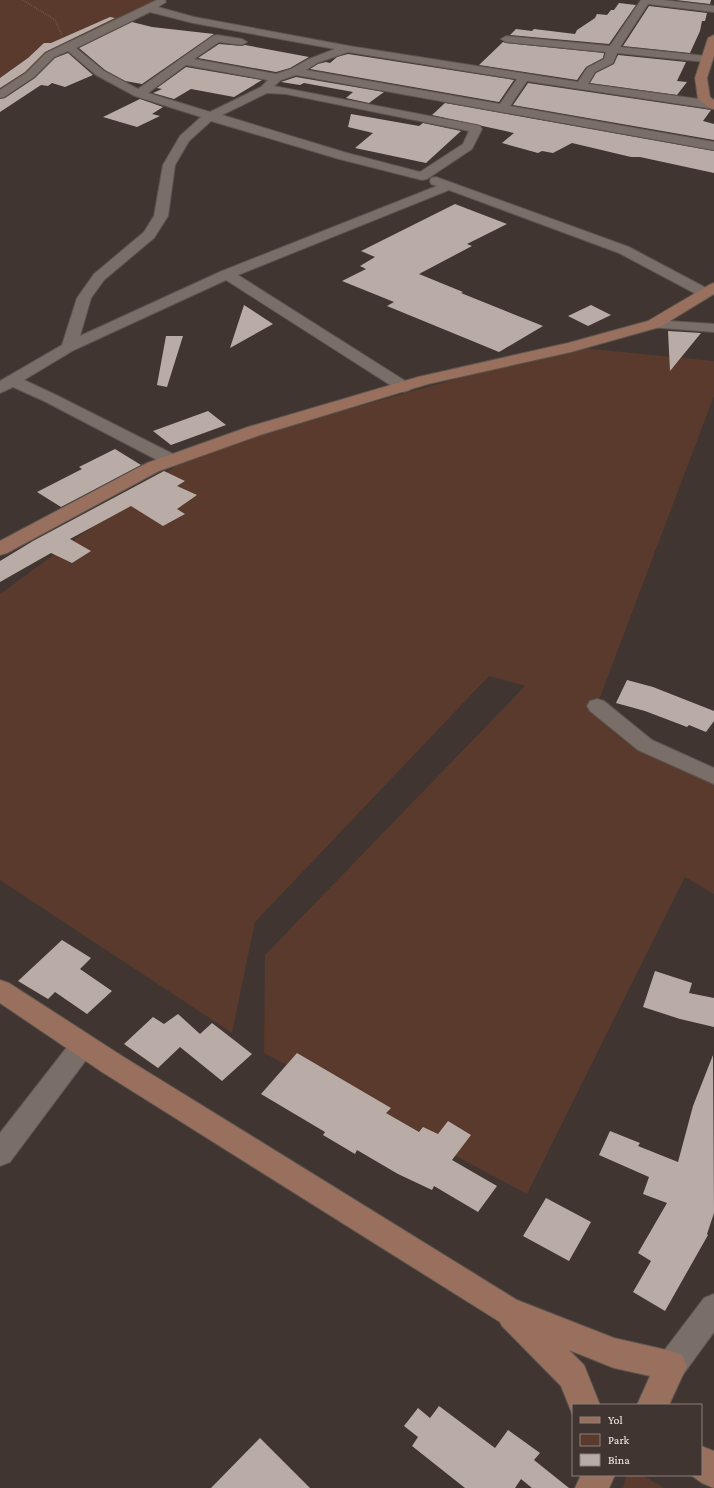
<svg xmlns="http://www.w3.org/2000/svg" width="714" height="1488" font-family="'Crimson Pro',serif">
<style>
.green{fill:#593a2c}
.building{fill:#b9aca7}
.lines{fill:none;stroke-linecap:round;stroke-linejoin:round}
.street-casing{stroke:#5c544f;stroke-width:2}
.secondary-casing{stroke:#5c544f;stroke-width:2}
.path{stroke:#7b716e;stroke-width:1.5;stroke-dasharray:0.5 1.5;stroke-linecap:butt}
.street{fill:#7a6e69;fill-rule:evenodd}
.secondary{fill:#99705d;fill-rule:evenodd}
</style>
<rect width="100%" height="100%" fill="#403531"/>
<path class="green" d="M0,0H162L50,55L0,98Z
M571,347L714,361V396L597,705L645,745L714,784V894L685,877L527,1194L264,1053L265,955L525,686L489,676L255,922L232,1033L0,880V594L195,452Z
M627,1475H642L664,1488H623Z"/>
<path class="building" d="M676,0H711L710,4Z
M619,3L636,5L609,44L510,35L516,29L532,31L534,29L575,34L577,30L595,18L597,14L607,15L611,10H614Z
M649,6L707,13L705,21H702L700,31L690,53L623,46Z
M110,17L115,18L45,52L25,72L0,88V78L28,58L44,43H51Z
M132,22L152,27L214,34L142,84L125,81L105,70L79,48Z
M503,42L506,43L604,53L603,58L586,67L577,80L479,65Z
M219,44L242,46L245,45L309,57L290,68L276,72L198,58Z
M68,53L93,75L65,87L52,83L48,86L41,85L0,112V99L5,98L35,78L55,58Z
M348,54L514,80L499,102L310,69L318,64L326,62L330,63L337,57Z
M618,55L686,62L677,81L687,82L677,95L590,83L596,73L614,64Z
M186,67L262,80L234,97L191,89L174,99L153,93L162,89L157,88Z
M296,77L384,92L369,103L346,98L353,92L304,83L300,85L281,82Z
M528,83L711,110L703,121L714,124V140L513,105Z
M140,99L163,107L152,114L160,116L137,127L103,117Z
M445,103L714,151V173L640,157H631L572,143L553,153L542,151L538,153L502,143L514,133L432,115Z
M351,114L419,126L423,123L461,131L426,163L355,148L373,133L348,127Z
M455,204L507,224L467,244L472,246L419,274L463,292L461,293L543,326L499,352L387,306L394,302L342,281L366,269L360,266L375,257L361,251Z
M244,305L273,324L230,348Z
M591,305L611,315L588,326L568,316Z
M668,331L701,333L670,371Z
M166,336H183L167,387L157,385Z
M208,411L226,425L171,445L153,431Z
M115,449L141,465L61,507L37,492L82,469L79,467Z
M164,471L185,481L177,486L197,495L177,509L185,514L163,526L131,506L70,539L91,551L72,563L51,553L0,582V561L33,541Z
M627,680L653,687L714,711V721L706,732L689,725L687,727L645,711L616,703Z
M62,940L91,958L80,969L112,991L87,1014L55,992L48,999L18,981Z
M655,971L692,983L689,993L714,998V1027L680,1019L643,1007Z
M178,1014L200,1034L212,1023L252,1054L222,1081L180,1047L158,1068L124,1044L153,1017L164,1024Z
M297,1053L391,1108L386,1113L419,1132L423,1127L438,1134L448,1121L471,1135L452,1160L497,1186L478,1212L434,1186L432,1190L398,1174L357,1150L355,1154L323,1135L325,1132L261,1094Z
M713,1055L714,1213L707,1234L708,1235L665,1311L633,1292L651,1261L638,1253L667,1203L643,1194L649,1177L599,1155L610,1131L640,1143L638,1146L678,1162L693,1106Z
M546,1198L591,1222L569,1261L523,1236Z
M439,1406L495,1448L508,1430L540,1453L534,1460L569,1488H532L521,1479L515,1488H465L412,1446L418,1437L404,1426L418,1408L430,1418Z
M260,1438L310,1488H211Z"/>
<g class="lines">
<g class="street-casing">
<path id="street" d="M157,0H165L166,2L158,7L194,17L349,46L578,82L587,68L604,59L606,52L506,42L501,39L506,36L610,46L641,0H663L714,6V12L648,4L620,47L706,56L712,59L710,61L706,62L617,53L613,63L595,72L588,84L714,101V109L527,81L510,106L714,142V150L296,75L281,80L274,86L476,125L480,126L482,129L472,149L427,179L422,180L339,159L211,121L189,141L175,165L168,216L154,238L104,280L91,298L80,336L222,271L437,186L431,184L430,181L431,178L436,177L629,247L710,290L712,293L710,296L705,297L700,296L619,253L449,190L238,275L410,384L412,387L410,390L404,392L398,390L226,280L74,350L24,380L56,395L177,456L179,460L177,464L171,465L165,464L44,401L13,387L0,393V381L62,345L77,298L94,274L144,232L154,216L163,165L180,136L201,117L135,96L96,75L68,51L54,57L34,77L4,97L0,98V90L26,73L46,53ZM150,12L193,23L335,49L309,59L291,69L276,74L194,59L219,42L242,45L247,42L242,39L217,35L213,36L138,89L104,71L76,48ZM348,52L517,79L500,104L306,70L317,63ZM186,65L268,80L261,87L210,112L148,93ZM267,93L286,94L469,131L463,144L420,172L347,153L222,115Z
M654,320L714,324V332L649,327L647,324L649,321Z
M597,699L604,701L652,740L714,768V784L638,750L590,711L587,706L590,701Z
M83,1035L92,1038L96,1045L92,1052L10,1162L0,1166V1133L74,1038Z
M714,1294V1332L682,1376L671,1381L660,1376L656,1366L660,1356L704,1298Z"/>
</g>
<g class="secondary-casing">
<path id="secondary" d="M714,35V56L707,78L710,97L714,100V109L710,108L698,99L695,78L708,38Z
M714,283V294L660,327L571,352L428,384L260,435L159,471L7,553L0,555V541L147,463L248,427L418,377L568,343L648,321L709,285Z
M0,980L9,983L122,1056L517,1300L614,1338L671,1351L682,1355L687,1366L669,1405H637L650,1376L614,1368L569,1350L584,1365L600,1405H573V1416L561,1386L502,1326L500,1322L102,1072L0,1003Z
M701,1446L714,1451V1488L702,1483L691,1475H701Z
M581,1475H615L609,1488H575Z"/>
</g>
<path class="path" d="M23,0L55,20L62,35"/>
<use href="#street" class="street"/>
<use href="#secondary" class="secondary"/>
</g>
<rect x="572" y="1404" width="130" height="72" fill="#403531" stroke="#89807c"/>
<rect x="580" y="1417" width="20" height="6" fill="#99705d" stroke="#89807c"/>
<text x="608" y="1424" font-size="12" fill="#f7f0ed">Yol</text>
<rect x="580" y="1434" width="20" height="12" fill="#593a2c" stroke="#89807c"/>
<text x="608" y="1444" font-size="12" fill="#f7f0ed">Park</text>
<rect x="580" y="1454" width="20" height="12" fill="#b9aca7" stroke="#89807c"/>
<text x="608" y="1464" font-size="12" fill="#f7f0ed">Bina</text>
</svg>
